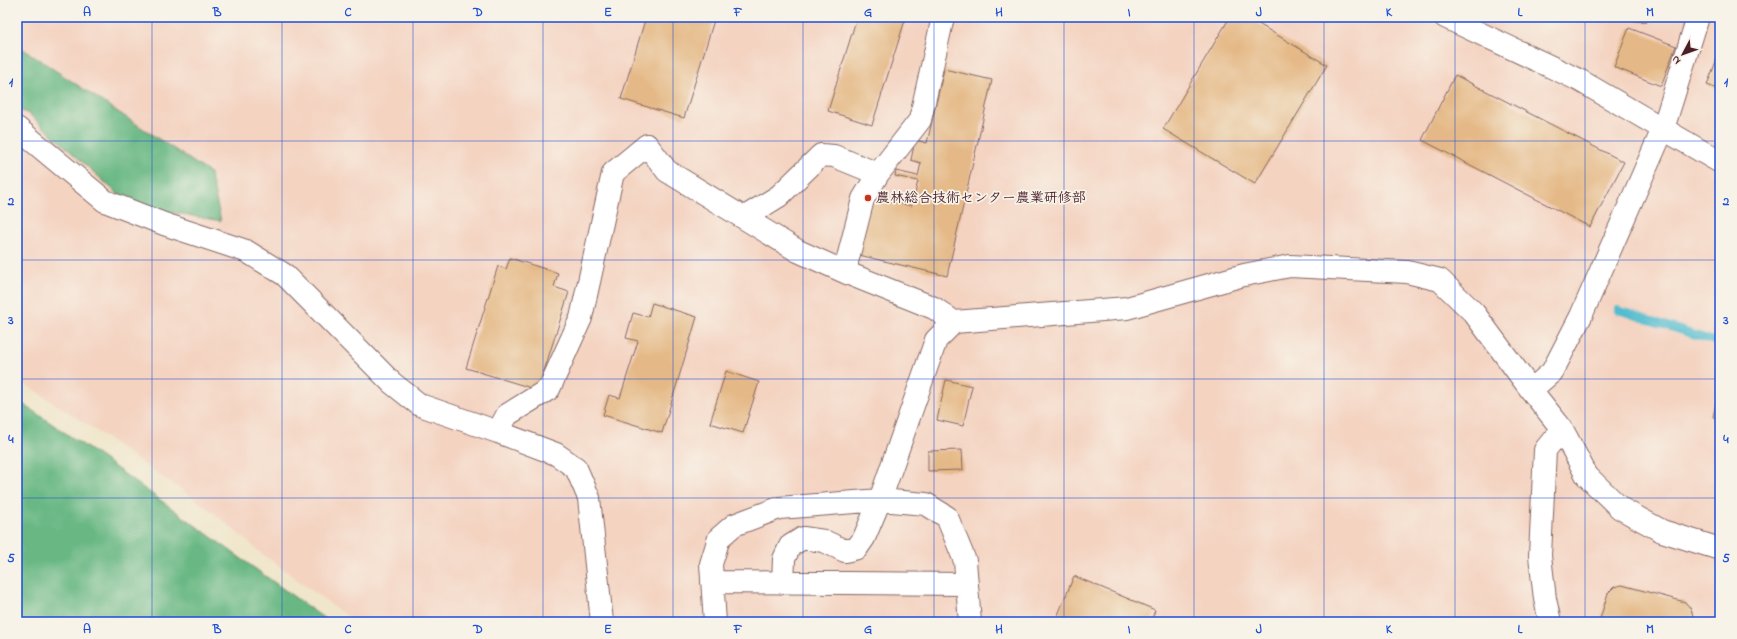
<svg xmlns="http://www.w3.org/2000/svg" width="1737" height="639" font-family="'Indie Flower','Klee One',sans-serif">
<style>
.built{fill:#f4d3c1}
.forest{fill:#69b884;stroke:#5a6c58}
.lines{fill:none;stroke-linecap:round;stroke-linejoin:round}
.stream{stroke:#53bccf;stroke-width:8}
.building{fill:#e5b987}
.minor-casing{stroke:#846563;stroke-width:24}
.minor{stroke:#fff;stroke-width:22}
.grid{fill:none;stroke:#1d4ed8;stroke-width:1;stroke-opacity:0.55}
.poi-dot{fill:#c8321e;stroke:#f7f3e8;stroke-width:1.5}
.labels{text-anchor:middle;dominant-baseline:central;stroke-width:3.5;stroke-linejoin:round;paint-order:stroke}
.poi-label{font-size:14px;font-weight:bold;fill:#4a1f2b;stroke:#f7f3e8;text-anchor:start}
.neatline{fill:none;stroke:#1d4ed8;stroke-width:1.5}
.grid-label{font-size:13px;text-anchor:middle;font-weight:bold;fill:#1d4ed8}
</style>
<rect width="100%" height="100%" fill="#f7f3e8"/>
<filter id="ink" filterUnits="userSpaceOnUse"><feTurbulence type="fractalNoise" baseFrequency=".025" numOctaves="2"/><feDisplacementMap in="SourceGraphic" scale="8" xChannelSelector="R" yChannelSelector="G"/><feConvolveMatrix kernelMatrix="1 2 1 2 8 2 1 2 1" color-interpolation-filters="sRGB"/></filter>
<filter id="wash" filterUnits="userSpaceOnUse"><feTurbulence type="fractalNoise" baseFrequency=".012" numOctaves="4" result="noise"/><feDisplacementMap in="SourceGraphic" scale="16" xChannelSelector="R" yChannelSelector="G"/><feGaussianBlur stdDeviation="0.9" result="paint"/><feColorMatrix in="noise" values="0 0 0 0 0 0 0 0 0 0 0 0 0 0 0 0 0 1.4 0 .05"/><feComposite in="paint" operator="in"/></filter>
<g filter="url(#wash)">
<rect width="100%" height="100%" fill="#f0e6cb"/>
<path class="built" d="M17,17H1720V622H350L351,619L266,557L208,508L85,423L17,379Z"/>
<path class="forest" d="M17,45L210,173L221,221L130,205L29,114L17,109Z
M17,400L102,458L329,622H17Z"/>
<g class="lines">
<path class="stream" d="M1618,310L1720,343"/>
</g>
<g id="blocks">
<path class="building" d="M646,17H715L684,118L621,99Z
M857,17H906L872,125L828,111Z
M1230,17H1247L1327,65L1255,184L1163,129Z
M1635,17H1647L1646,22L1634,20Z
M1629,28L1676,46L1661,86L1614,67Z
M1720,51V90L1707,85Z
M944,69L992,80L947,276L859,255L872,197L912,206L918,181L895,176L896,171L918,176L921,163L911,160L915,140L927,143Z
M1455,75L1624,162L1590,227L1422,140Z
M510,258L558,273L554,287L569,292L538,390L466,368L498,266L506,269Z
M652,303L697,317L662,433L603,415L609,395L620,398L638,341L626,338L633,313L648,317Z
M726,371L759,382L743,433L710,423Z
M946,380L972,386L963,426L937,420Z
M1718,393H1720V419L1713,417Z
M962,450L963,470L928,471V451Z
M1074,576L1155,610L1151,622H1055Z
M1622,585L1685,602L1691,609L1693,616L1692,622H1599L1608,593L1614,587Z"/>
</g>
</g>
<g filter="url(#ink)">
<use href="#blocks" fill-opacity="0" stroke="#846563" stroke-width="1"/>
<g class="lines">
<g class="minor-casing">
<path id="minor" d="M943,17L920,120L878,174L863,199L847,262V273L934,308L954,322
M1445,17L1579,80L1720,162
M17,128L105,201L164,224L246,251L285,275L392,383L420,405L498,432L556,454L576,468L589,498L602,622
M745,217L779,196L821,155L834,156L878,174
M1531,390L1552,372L1581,316L1663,129L1698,17
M498,432L507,415L549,389L581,318L613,173L647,145L667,171L798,251L847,273
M712,582L966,584
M783,583L784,559L790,546L803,538L824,541L845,551L857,548L864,538L880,500L936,340L954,322L1127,308L1244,275L1290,266L1407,272L1440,280L1474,313L1531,390L1562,429L1587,476L1620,508L1662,531L1720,549
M715,622L711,564L719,538L734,525L779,508L880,500L926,504L947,517L965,561L970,622
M1550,622L1545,599L1540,556L1545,450L1562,429"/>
</g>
<use href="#minor" class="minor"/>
</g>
</g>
<path class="grid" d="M152,17V622M282,17V622M413,17V622M543,17V622M673,17V622M803,17V622M934,17V622M1064,17V622M1194,17V622M1324,17V622M1455,17V622M1585,17V622M17,141H1720M17,260H1720M17,379H1720M17,498H1720"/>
<circle class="poi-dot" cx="868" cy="198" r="4"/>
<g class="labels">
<g class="poi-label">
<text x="876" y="198">農林総合技術センター農業研修部</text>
</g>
</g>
<rect width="1737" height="639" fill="none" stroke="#f7f3e8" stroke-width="44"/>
<g transform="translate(1683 54) rotate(229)" stroke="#f7f3e8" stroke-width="3" paint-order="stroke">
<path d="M0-3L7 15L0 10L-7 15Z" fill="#4a1f2b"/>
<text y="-6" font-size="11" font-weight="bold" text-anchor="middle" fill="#4a1f2b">N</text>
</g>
<rect x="22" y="22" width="1693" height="595" class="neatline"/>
<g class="grid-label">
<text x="87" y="16">A</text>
<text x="217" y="16">B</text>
<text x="348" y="16">C</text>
<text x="478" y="16">D</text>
<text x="608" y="16">E</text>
<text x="738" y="16">F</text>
<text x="868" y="16">G</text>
<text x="999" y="16">H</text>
<text x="1129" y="16">I</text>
<text x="1259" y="16">J</text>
<text x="1389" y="16">K</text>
<text x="1520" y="16">L</text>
<text x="1650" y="16">M</text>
<text x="11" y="86">1</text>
<text x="1726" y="86">1</text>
<text x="11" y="205">2</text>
<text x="1726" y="205">2</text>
<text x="11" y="324">3</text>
<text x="1726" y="324">3</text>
<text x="11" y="443">4</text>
<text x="1726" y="443">4</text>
<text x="11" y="562">5</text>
<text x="1726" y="562">5</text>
<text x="87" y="633">A</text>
<text x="217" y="633">B</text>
<text x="348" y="633">C</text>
<text x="478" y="633">D</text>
<text x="608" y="633">E</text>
<text x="738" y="633">F</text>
<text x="868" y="633">G</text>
<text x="999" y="633">H</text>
<text x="1129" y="633">I</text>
<text x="1259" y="633">J</text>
<text x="1389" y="633">K</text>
<text x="1520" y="633">L</text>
<text x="1650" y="633">M</text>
</g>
</svg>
